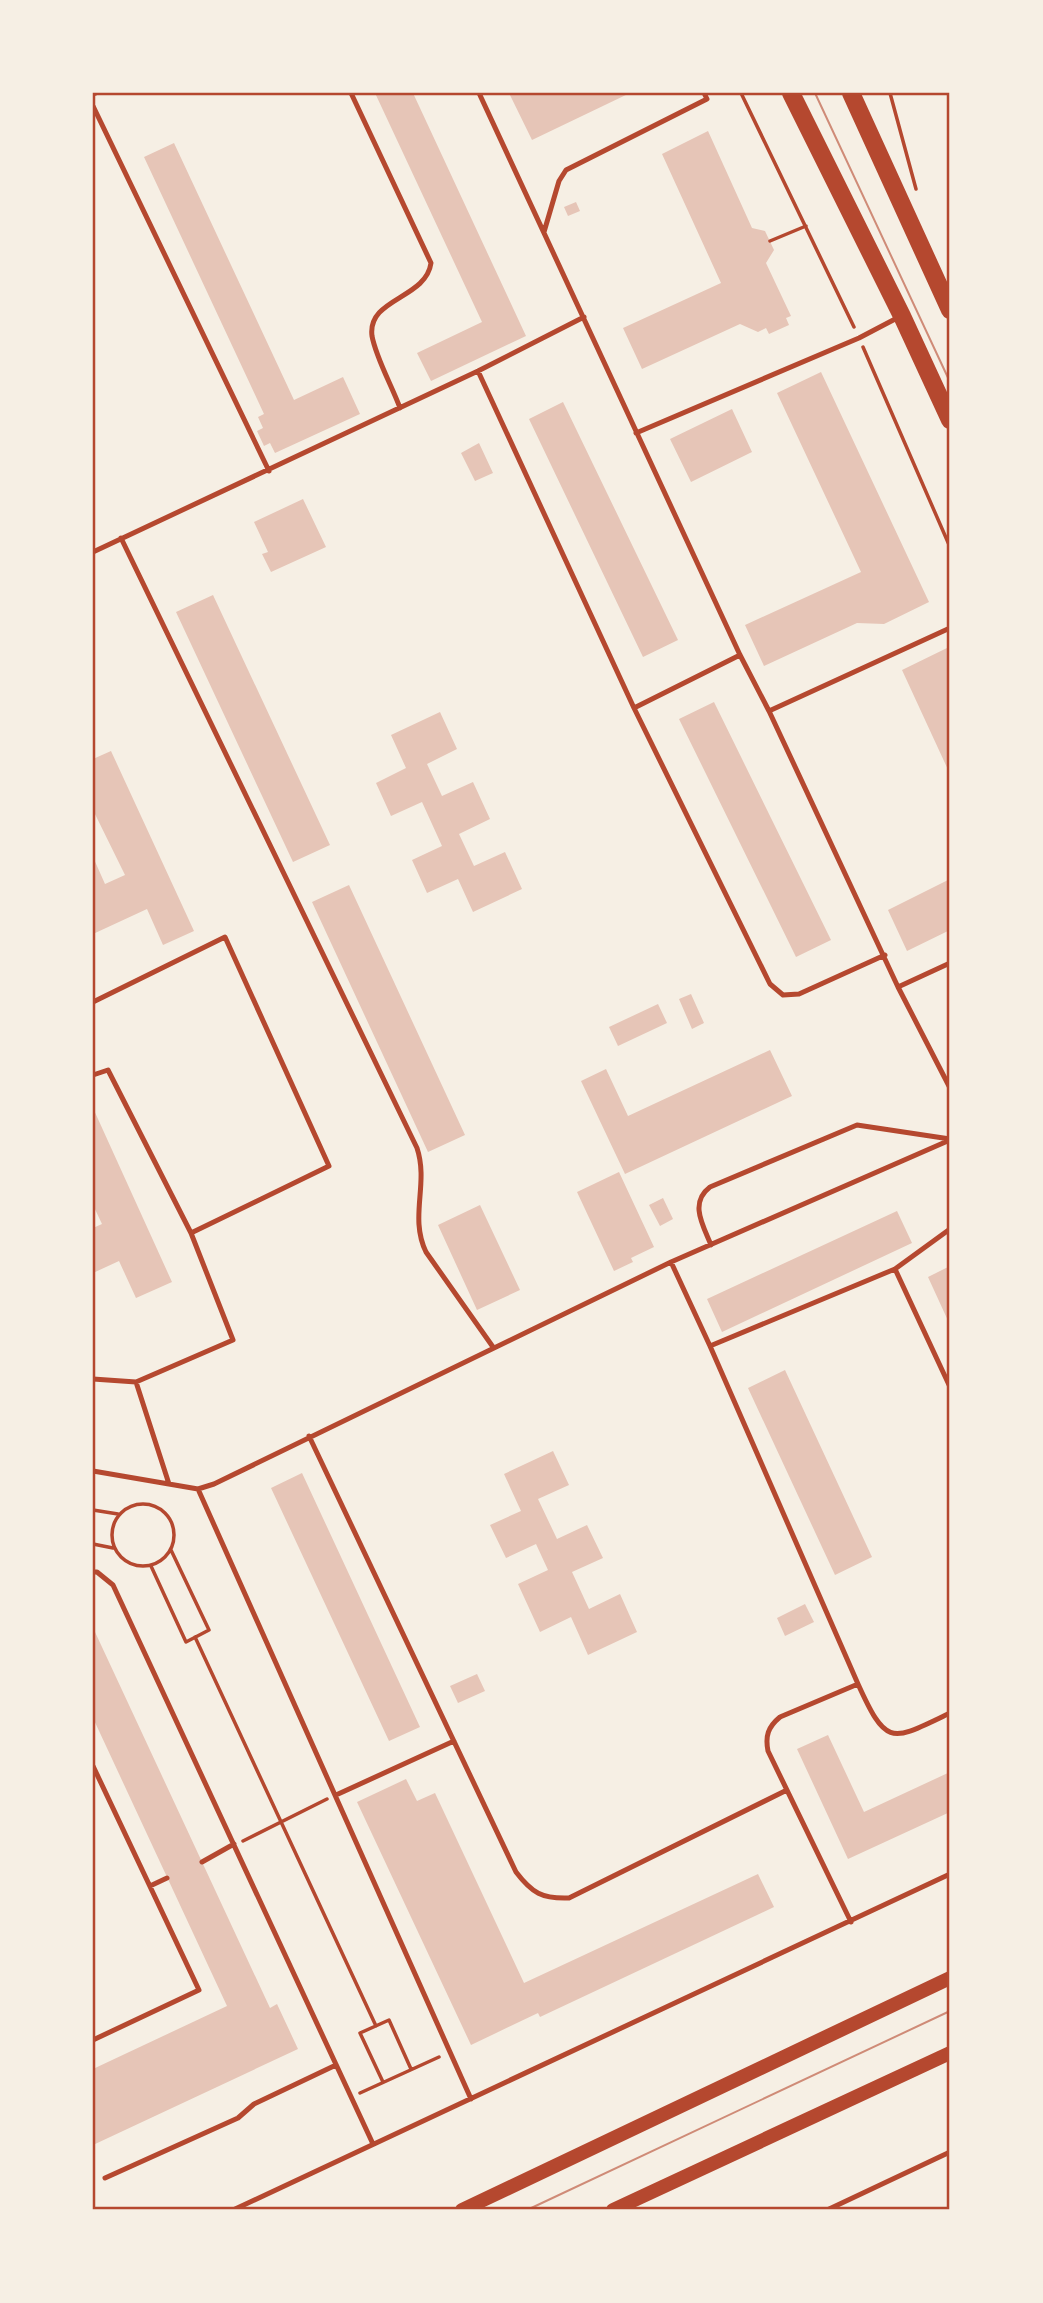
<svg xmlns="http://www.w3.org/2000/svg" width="1043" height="2303" font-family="'Open Sans',sans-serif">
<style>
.building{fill:#e6c5b7}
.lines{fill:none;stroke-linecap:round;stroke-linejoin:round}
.path{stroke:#b5482f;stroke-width:3.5}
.service{stroke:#b5482f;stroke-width:5}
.secondary{stroke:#b5482f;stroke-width:14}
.primary{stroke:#b5482f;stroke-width:18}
.tram{stroke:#cf8b77;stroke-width:2}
.neatline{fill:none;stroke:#b5482f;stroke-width:2.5}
</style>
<rect width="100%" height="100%" fill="#f6efe4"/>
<path class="building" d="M375,93H413L526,336L431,381L417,353L482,322Z
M509,93H630L532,140Z
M708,131L752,228L765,231L774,250L766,263L791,316L786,318L789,325L769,334L766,328L758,332L740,324L642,369L623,328L721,283L662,154Z
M174,143L294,400L343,377L360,414L275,453L270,443L264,446L257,431L263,428L258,417L264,414L144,157Z
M576,202L580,211L568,216L564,207Z
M821,372L929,602L884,624L857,623L764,666L745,625L861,572L777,393Z
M563,402L678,640L643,657L529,419Z
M732,409L752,452L691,482L670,439Z
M479,443L493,473L475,481L461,453Z
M303,499L326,547L271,572L262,554L268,552L254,522Z
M213,595L330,845L293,862L176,612Z
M947,648L950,655V774L902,670Z
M714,702L831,940L796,957L679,719Z
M440,712L457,749L427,764L442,796L473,782L490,819L459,834L474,866L505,852L522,889L473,912L458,879L427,893L412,860L442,846L422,802L391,816L376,783L406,768L391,735Z
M111,751L194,931L163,945L147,909L93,934V857L105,884L125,875L93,810V759Z
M950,879V930L907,951L888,910Z
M349,885L465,1135L428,1152L312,902Z
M691,994L704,1023L692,1029L679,999Z
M658,1004L667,1023L618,1046L609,1027Z
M770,1050L792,1096L625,1174L581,1081L606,1069L628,1116Z
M93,1108L172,1282L136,1298L119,1261L93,1273V1228L102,1224L93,1205Z
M619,1172L654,1247L631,1258L633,1262L614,1271L577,1192Z
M663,1198L673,1219L660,1226L649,1205Z
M480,1205L520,1290L477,1310L438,1225Z
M897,1211L912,1243L722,1332L707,1299Z
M950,1266V1325L928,1277Z
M785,1370L872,1557L835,1575L748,1388Z
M553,1451L569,1485L538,1499L557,1539L587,1525L603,1558L572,1572L589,1609L620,1594L637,1632L588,1655L571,1617L540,1632L518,1584L548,1570L536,1544L506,1558L490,1525L521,1511L504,1474Z
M302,1473L420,1727L389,1741L271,1488Z
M805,1604L814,1622L785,1636L777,1618Z
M95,1632L270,2008L277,2004L298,2049L93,2145V2069L227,2006L93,1718V1633Z
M477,1674L485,1691L458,1703L450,1686Z
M828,1735L864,1812L950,1772V1812L848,1859L797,1749Z
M406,1779L417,1801L435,1793L524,1983L758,1874L774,1907L540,2017L538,2013L471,2045L357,1802Z"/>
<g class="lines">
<path class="path" d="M741,93L854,327
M890,93L916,189
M770,241L806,226
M863,347L950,547
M112 1535a31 31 0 1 1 62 0a31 31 0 1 1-62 0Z
M93,1510L118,1514
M93,1544L113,1548
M151,1566L186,1642L209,1630L171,1550
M195,1637L376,2026
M243,1841L327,1799
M383,2082L360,2033L389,2020L411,2069
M360,2093L439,2057"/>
<path class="service" d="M351,93L431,263C426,299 367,298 372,336C376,358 392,386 400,408
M479,93L740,655L769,711L898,987L950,1088
M93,94L96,93
M93,106L269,471
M544,232L559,181L566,170L707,99L704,93
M478,371L634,708L770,984L783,995L799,994L885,955
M636,433L859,338L899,317
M121,538L417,1148C429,1184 409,1217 426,1252L493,1347
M93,552L478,371L584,317
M634,708L740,655
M769,711L950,628
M898,987L950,963
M93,1002L225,937L329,1166L191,1233
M93,1075L108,1070L191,1233L233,1340L136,1382L93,1379
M711,1245C703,1225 689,1203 710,1187L857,1125L950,1139
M671,1262L710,1346
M895,1269L950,1387
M136,1382L169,1484
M309,1436L516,1872C532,1893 542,1899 569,1898L787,1790
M93,1471L198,1489L471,2099
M198,1489L214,1484L671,1262L950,1140
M93,1572H97L113,1585L373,2144
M858,1684C887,1748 891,1741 950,1713
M93,1766L199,1990L93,2040
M336,1795L454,1741
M202,1862L234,1844
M150,1886L167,1878
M851,1922L768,1751C765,1736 768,1727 780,1717L858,1684L710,1346L895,1269L950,1229
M105,2178L238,2118L254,2104L336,2065
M233,2210L950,1874
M827,2210L950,2152"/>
<path class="secondary" d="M462,2210L950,1978
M613,2210L950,2053"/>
<path class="primary" d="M791,93L902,316L950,420
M851,93L950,310"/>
<path class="tram" d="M815,93L950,382
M527,2210L950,2011"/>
</g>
<rect width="1043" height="2303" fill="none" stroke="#f6efe4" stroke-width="189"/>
<rect x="94" y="94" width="854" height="2114" class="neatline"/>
</svg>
